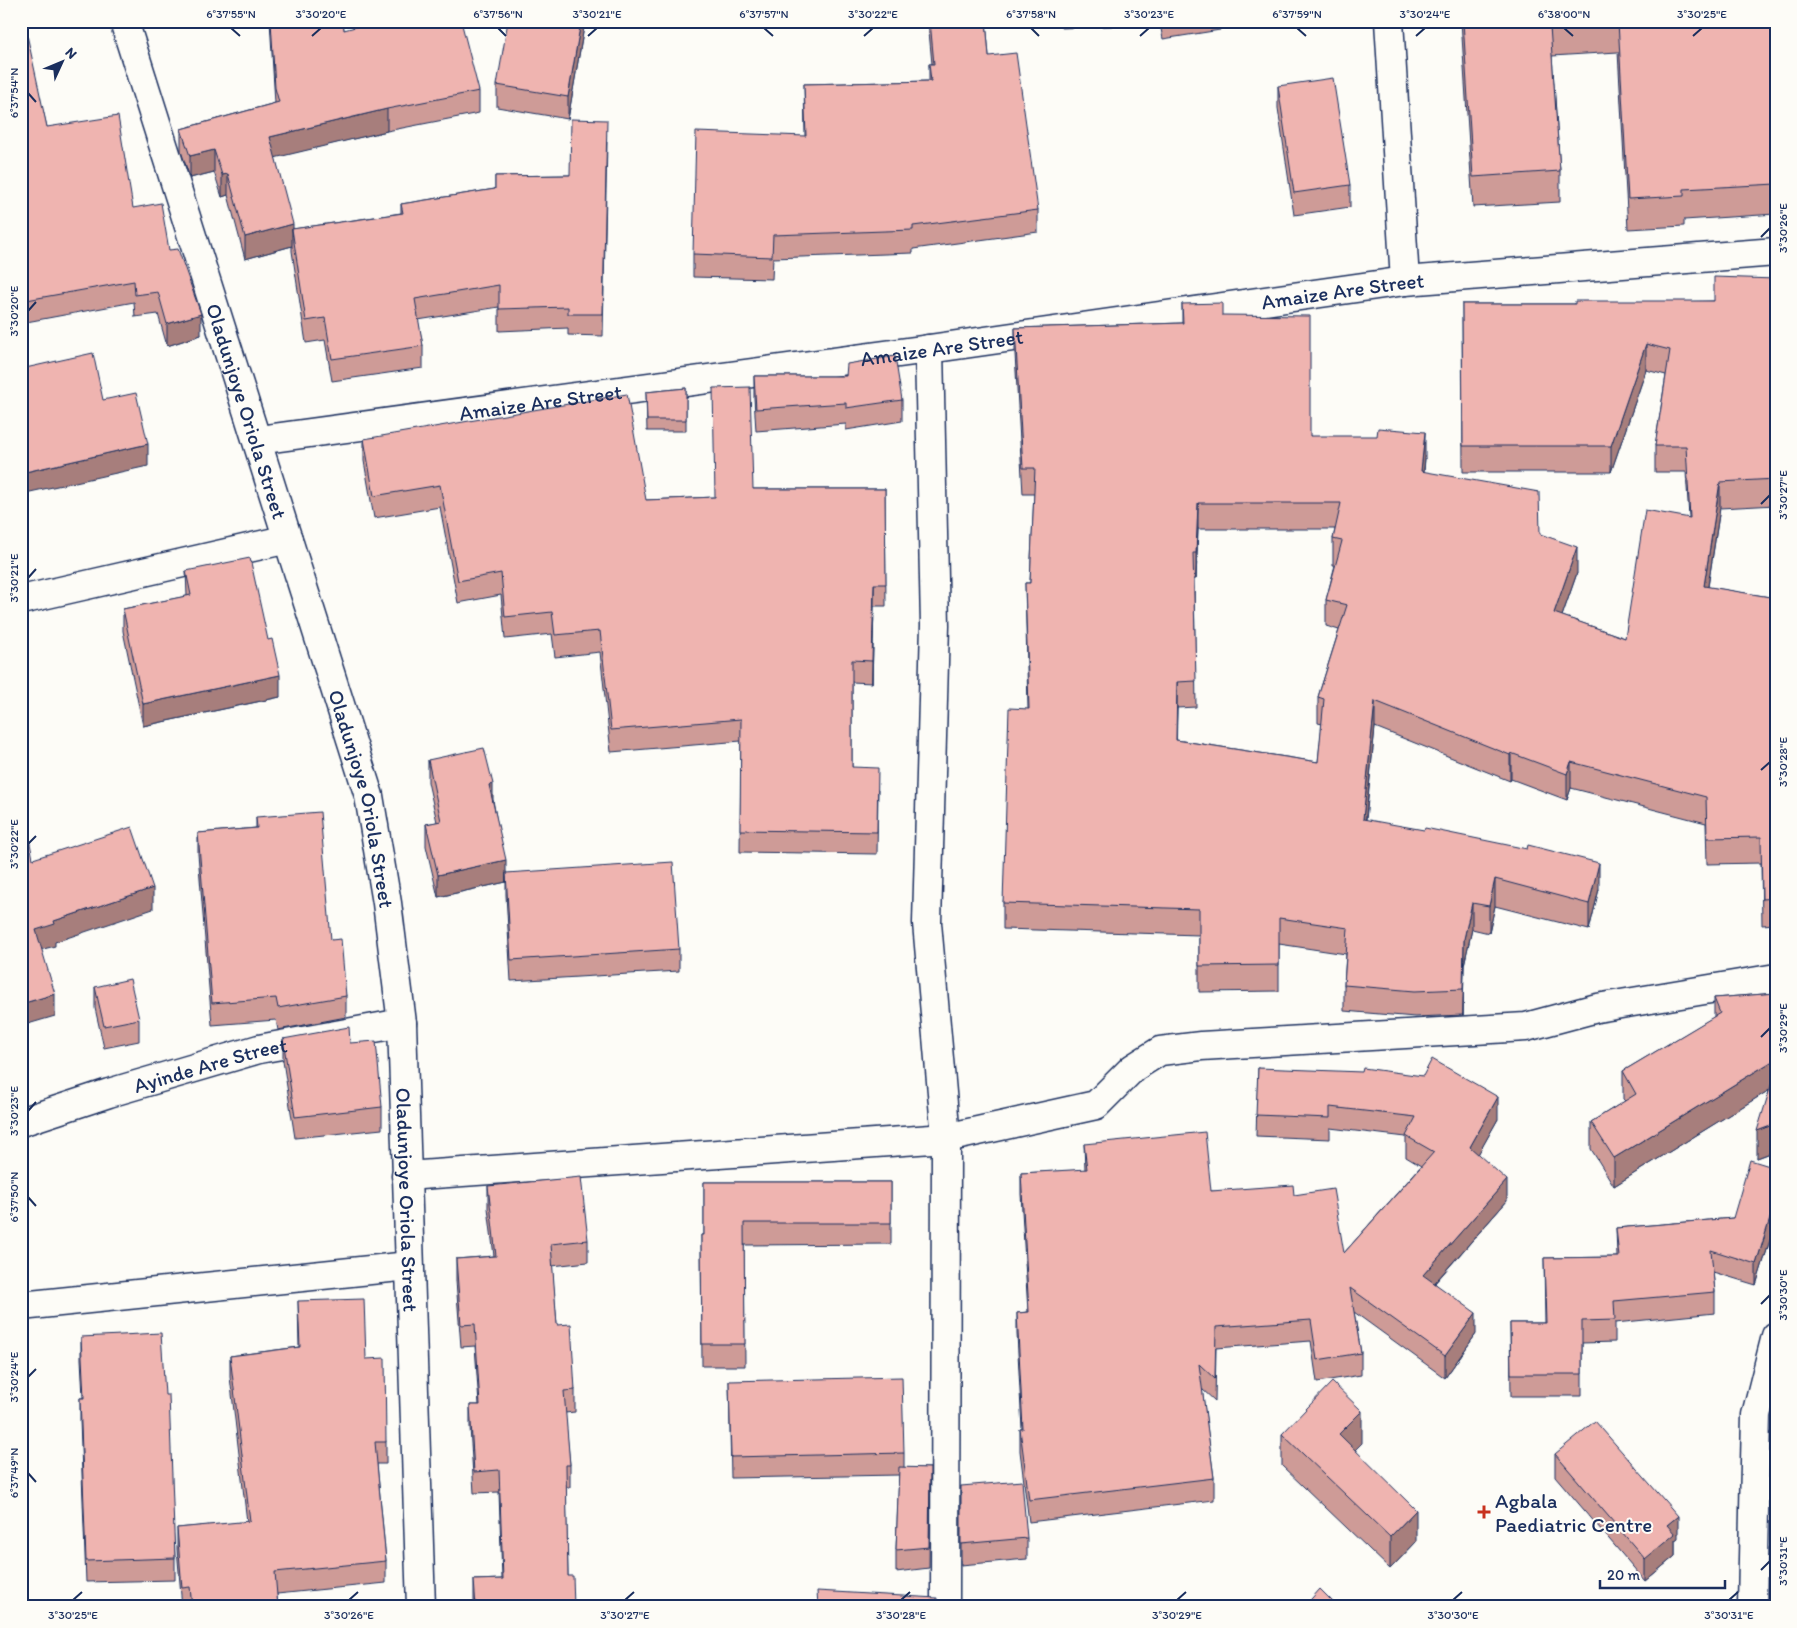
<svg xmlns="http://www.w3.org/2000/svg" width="1797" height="1628" font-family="Itim,sans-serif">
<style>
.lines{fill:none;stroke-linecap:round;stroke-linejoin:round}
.minor-casing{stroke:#1b2f5e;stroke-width:31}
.minor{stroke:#fdfcf7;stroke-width:28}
.wall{fill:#ce9b97;stroke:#1b2f5e;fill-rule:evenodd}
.shaded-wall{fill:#a77e7b;stroke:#1b2f5e}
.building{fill:#efb4b0;stroke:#1b2f5e;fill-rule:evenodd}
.ticks{fill:none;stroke:#1b2f5e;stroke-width:2}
.poi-dot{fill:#c8321e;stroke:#fdfcf7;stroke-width:2}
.labels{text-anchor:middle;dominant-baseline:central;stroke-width:4;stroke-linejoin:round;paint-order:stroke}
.street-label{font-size:21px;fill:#1b2f5e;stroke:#fdfcf7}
.poi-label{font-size:21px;fill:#1b2f5e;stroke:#fdfcf7;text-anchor:start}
.neatline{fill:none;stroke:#1b2f5e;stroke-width:2}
.ticks-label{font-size:12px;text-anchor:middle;fill:#1b2f5e}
</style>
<rect width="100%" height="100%" fill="#fdfcf7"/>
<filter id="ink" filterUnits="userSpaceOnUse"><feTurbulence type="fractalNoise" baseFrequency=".02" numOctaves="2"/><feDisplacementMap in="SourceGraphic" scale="10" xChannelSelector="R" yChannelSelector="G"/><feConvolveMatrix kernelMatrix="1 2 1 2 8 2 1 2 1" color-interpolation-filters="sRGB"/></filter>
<g filter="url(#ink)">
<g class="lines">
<g class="minor-casing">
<g id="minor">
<path id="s1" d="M124,21L369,796L387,903L402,1023L421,1607"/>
<path d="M1389,21L1405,281"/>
<path d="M929,349L935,625L927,923L946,1138L945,1607"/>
<path id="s2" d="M258,440L929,349L1405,281L1776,252"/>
<path d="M21,600L288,539"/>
<path id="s3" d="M21,1122L109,1093L259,1049L402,1023"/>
<path d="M406,1176L946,1138L1096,1105L1133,1068L1160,1051L1201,1046L1526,1027L1597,1008L1776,978"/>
<path d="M21,1306L409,1266"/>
<path d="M1752,1607L1756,1415L1776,1336"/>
</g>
</g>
<use href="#minor" class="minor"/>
</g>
<path class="wall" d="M21,21L47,127L133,208L169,250L201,335L167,346L158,314L135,317L134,302L21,323Z
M270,21H343L344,30L479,91V113L387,131L275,157L293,229L401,213V204L495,189V176L570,175L607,142L603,336L568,335V328L499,331V307L418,320L423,346V368L332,381L325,340L306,343L292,251V246L245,259L228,195L222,197L214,172L190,178L181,151V129L275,103Z
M585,21L568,119L497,107V85Z
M928,21H986L989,56L1038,210V232L913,249V253L773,258L772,279L693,277V254L805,136L804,84L929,81V64H932Z
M1062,21H1220V30L1163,39L1160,24L1062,28Z
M1461,21H1776V214L1684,220V226L1628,229L1618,52L1552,56L1560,171V202L1473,207Z
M1278,86L1350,185V207L1294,215L1278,108Z
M1776,279V505L1720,508L1708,587L1776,598V924L1762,925L1761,863L1707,864L1706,823L1571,788L1567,800L1511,779L1510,781L1375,727L1366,820L1599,889L1589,930L1495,906L1489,933L1472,929L1464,965L1463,1015L1415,1017L1344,1011V985L1346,954L1279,944V991L1199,992V935L1003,929V903L1028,709L1025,583H1030L1034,494H1023L1015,354V328L1182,323V304L1222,315L1310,436L1425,458L1424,472L1540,534L1577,573L1562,616L1625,638L1689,517L1686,472H1655V446L1666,375L1646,370L1611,472H1463L1462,304H1575L1714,301ZM1198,529H1335L1333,539V565H1335L1326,600V626L1339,630L1318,697V723L1322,724L1318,762L1176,740L1177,708L1196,707L1194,579H1196Z
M754,376H846L902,400V421L846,430V424L756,431L754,398Z
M686,388V431H647L646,392Z
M364,439L646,500L715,497L753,489H885L886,606H874L872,683L852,682V767L878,790L877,854L740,852L741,741L611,752L600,652L555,657L552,634L505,639L501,595L458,603L440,507L374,518L364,461Z
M186,571L280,697L143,726L123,631V609L187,596Z
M428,760L493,800L506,873L679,949V971L511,981L506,895V882L438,897L426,846V824L437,822L428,782Z
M256,817L331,940L346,996V1017L278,1030L276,1020L212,1025L198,854V833L256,828Z
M95,987L139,1019V1041L104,1048L95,1008Z
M1776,993V1151L1757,1158L1769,1090L1614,1186L1591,1149V1122L1625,1101L1623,1099V1071L1714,1017V998Z
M283,1039L350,1043L382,1107V1129L295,1138L283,1061Z
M1258,1068L1498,1119L1478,1154L1507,1201L1435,1283L1476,1334L1445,1378L1354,1312L1361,1353V1375L1317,1382L1311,1341L1216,1348L1215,1401L1202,1389L1214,1478V1500L1029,1522L1020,1451V1429H1022L1017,1334V1313L1028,1312L1021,1194V1173L1085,1170L1084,1144L1211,1191L1294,1195L1344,1253L1421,1166L1406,1157V1137L1330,1128V1139L1256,1136Z
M1776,1168V1221L1756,1285L1713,1272L1715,1292V1313L1615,1323V1342L1582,1343V1396H1511L1510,1323H1545L1544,1258L1617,1257L1616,1228L1733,1218Z
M704,1182H891V1244L744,1245L745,1366H702L701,1235H704Z
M488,1186L588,1240V1262L552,1266L557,1325L575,1390V1412L565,1413L570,1465V1487H566L568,1576L574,1607H474V1580L502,1579L499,1492L474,1493L470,1427V1405H479L475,1346L461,1347L456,1281V1259L494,1256L488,1208Z
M298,1301L366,1359L386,1442V1464H377L386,1561V1583L277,1594L278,1607H182L177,1549V1528L247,1522L230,1377V1356L299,1347Z
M81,1337L165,1395L175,1558V1580L86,1582L80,1420V1398H83L81,1359Z
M729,1381L904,1453V1468H930L929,1568L896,1572V1550L899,1475L731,1478Z
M1282,1434L1362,1443L1355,1449L1416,1542L1390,1569L1282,1466Z
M1555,1454L1678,1538L1675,1540V1556L1645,1581L1555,1476Z
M961,1486L1027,1538V1559L961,1565Z"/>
<path class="shaded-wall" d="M581,21H585L568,119V97Z
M387,109V131L270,159V137Z
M214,150V172L190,178V156Z
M228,174V195L222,197V175Z
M293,224V236L292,229V246L245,259V237Z
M201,314V335L167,346V324Z
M1646,344V370L1611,472V446Z
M1425,432V458L1421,497V471Z
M148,444V466L21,494V473Z
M1720,482V508L1704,612V586Z
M1198,503V529L1196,579V553Z
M1577,547V573L1554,639V613Z
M874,584V606L872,683V661Z
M280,675V697L143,726V704Z
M1177,682V708L1176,766V740Z
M1375,701V727L1363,845V819Z
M1511,753V779L1510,781V755Z
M1571,762V788L1567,800V774Z
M493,784V806L489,785Z
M506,860V882V873V882L438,897V875Z
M1599,863V889L1589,930V904Z
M1495,879V906L1489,933V906Z
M153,888V909L55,942V946L36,951V930L54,921Z
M1472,903V929L1464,965L1463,1015L1464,939Z
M55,994V1016L21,1026V1004Z
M1776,1059V1086L1614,1186V1158Z
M1498,1097V1119L1470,1169V1147Z
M1776,1124V1151L1757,1158V1131Z
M1507,1180V1201L1423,1296V1275Z
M1776,1199V1221L1756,1285V1264Z
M1476,1313V1334L1445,1378V1356Z
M1362,1411V1443L1339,1466V1434Z
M1416,1510V1542L1390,1569V1537Z
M1678,1516V1538L1675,1540V1556L1645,1581V1559L1667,1525Z"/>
<path class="building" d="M21,21H24L47,127L118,116L133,208L161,203L169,250L178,249L201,314L167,324L158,292L135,295L134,281L21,301Z
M271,21H343L344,30L378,21H461L479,91L387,109L270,137L293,224L245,237L228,174L222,175L214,150L190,156L181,129L279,102L275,88Z
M508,21H581L568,97L497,85Z
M930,21H986L989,56L1016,53L1038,210L913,226V230L773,235L772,257L693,254L696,132L806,136L804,84L931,81L929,64H934Z
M1463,21H1776V184L1684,189V196L1628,199L1618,22L1550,26L1560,171L1473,177Z
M1333,78L1350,185L1294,193L1278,86Z
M571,119L607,120L603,314H568V307L499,309V285L415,299L423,346L332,359L325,318L306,321L292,229L403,213L401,204L495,189V176L570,175Z
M1714,277L1776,279V479L1720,482L1704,586L1776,598V898L1762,899L1761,837L1707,838L1706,797L1571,762L1567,774L1511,753L1510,755L1375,701L1363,819L1424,830L1425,828L1527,849L1528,845L1599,863L1589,904L1495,879L1489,906L1472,903L1464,939L1463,989L1415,991L1344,985L1348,928L1279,918V965L1199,966V909L1003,903L1009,708L1029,709L1025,583H1030L1035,468H1023L1015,328L1183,323L1182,304L1222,303V315L1310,316V436H1377L1378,428L1425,432L1421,471L1539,492L1540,534L1577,547L1554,613L1625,638L1645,510L1690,518L1686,446H1655L1670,350L1646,344L1611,446H1463L1462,304H1575V301H1714ZM1198,503H1341L1333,539L1342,541L1326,600L1347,605L1318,697L1324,699L1318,762L1176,740L1177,682L1196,681L1193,553H1196Z
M93,353L103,400L136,393L148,444L21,473V369Z
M895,356L902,400L846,408V403L756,409L754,376H846L847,364Z
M750,387L753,489H885L886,584H874L872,661L852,660V767L878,768L877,832L740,830L741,719L611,730L600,631L555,635L552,612L505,617L501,573L458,581L440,485L374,496L364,439L627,394L646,500L715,497L713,388Z
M686,388V420H647L646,392Z
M250,558L268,640L272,639L280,675L143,704L123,609L191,595L186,571Z
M484,748L493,784L489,785L506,860L438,875L426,824L441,821L428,760Z
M21,796L33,859L132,827L153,888L54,921L55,924L36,930L55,994L21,1004Z
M320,812L331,940L341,939L346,996L278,1008L276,998L212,1003L198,833L257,828L256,817Z
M673,862L679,949L511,960L506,873Z
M130,979L139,1019L104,1026L95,987Z
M1776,993V1059L1614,1158L1591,1122L1636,1094L1623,1071L1720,1013L1714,998Z
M349,1027L350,1043L376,1041L382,1107L295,1117L283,1039Z
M1432,1059L1498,1097L1470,1147L1507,1180L1423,1275L1476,1313L1445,1356L1350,1288L1361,1353L1317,1360L1311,1320L1216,1327L1215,1379L1199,1364L1214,1478L1029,1500L1020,1429H1023L1017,1313L1029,1312L1021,1173L1087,1169L1084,1144L1205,1132L1211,1191L1293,1185L1294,1195L1333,1189L1344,1253L1434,1152L1406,1136L1416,1117L1330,1107V1118L1256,1115L1258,1068L1362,1072L1363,1068L1423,1076Z
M1776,1069V1124L1757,1131Z
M1750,1160L1776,1168V1199L1756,1264L1711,1250L1715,1292L1614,1301L1615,1320L1582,1321V1374H1511L1510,1323H1546L1544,1258L1619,1257L1616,1228L1733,1218Z
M581,1177L588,1240L551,1244L557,1325L571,1324L575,1390L564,1391L570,1465H566L568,1576H573L574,1607H476L474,1580L503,1579L499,1470L474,1472L470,1405H480L475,1324L461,1325L456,1259L496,1256L488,1186Z
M704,1182H891V1223H744L745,1344H702L701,1235H704Z
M364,1299L366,1359L385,1358L386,1442H375L386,1561L275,1572L278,1607H192L190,1587L182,1588L177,1528L250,1521L230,1356L300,1347L298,1301Z
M161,1333L165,1395H169L175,1558L86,1561L80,1398H84L81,1337Z
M902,1377L904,1453L731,1457L729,1381Z
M1332,1382L1362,1411L1339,1434L1416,1510L1390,1537L1282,1434Z
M1595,1421L1678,1516L1667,1525L1675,1534L1645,1559L1555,1454Z
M899,1467L930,1468L929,1547L896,1550Z
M1022,1481L1027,1538L961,1544V1486Z
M1320,1589L1338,1607H1304Z
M817,1591L937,1598L936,1607H818Z"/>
</g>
<path class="ticks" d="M231,28L240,36M498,28L506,36M764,28L773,36M1031,28L1039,36M1297,28L1306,36M1564,28L1573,36M312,36L321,28M588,36L597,28M864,36L873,28M1140,36L1149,28M1416,36L1425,28M1693,36L1702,28M28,93L36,102M1761,237L1770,228M28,311L36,302M1761,504L1770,495M28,578L36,569M1761,770L1770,762M28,844L36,836M1761,1037L1770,1028M28,1111L36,1102M28,1197L36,1206M1761,1304L1770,1295M28,1377L36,1369M28,1473L36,1482M1761,1570L1770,1561M73,1600L82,1592M349,1600L358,1592M625,1600L634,1592M901,1600L910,1592M1177,1600L1186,1592M1453,1600L1462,1592M1729,1600L1738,1592"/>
<path class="poi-dot" d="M1481.5 1504.5h5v5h5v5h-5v5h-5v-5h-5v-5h5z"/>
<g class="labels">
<g class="street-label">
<text stroke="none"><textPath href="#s2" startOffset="1095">Amaize Are Street</textPath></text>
<text stroke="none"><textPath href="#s2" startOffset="690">Amaize Are Street</textPath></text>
<text stroke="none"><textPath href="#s2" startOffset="285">Amaize Are Street</textPath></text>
<text stroke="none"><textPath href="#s1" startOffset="409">Oladunjoye Oriola Street</textPath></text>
<text stroke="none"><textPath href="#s1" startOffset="814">Oladunjoye Oriola Street</textPath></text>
<text stroke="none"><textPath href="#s3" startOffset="198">Ayinde Are Street</textPath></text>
<text stroke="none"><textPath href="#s1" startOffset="1219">Oladunjoye Oriola Street</textPath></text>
</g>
<g class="poi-label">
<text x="1495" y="1500">Agbala<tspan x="1495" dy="24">Paediatric Centre</tspan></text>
</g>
</g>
<rect width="1797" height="1628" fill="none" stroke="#fdfcf7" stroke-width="55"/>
<g transform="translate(62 62) rotate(46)" stroke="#fdfcf7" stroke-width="4" paint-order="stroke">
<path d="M0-4L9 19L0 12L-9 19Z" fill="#1b2f5e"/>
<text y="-8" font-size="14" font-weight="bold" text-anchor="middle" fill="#1b2f5e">N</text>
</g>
<path d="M1600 1580v8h125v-8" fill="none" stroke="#1b2f5e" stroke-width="2.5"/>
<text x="1607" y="1580" font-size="15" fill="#1b2f5e" stroke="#fdfcf7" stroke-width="4" paint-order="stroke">20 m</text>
<rect x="28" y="28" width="1742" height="1572" class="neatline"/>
<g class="ticks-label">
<text x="231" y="18">6°37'55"N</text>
<text x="321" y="18">3°30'20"E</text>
<text x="498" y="18">6°37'56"N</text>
<text x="597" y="18">3°30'21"E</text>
<text x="764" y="18">6°37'57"N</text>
<text x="873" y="18">3°30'22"E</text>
<text x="1031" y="18">6°37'58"N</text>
<text x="1149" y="18">3°30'23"E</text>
<text x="1297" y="18">6°37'59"N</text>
<text x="1425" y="18">3°30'24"E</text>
<text x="1564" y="18">6°38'00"N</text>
<text x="1702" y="18">3°30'25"E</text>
<text transform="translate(14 93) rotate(-90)" y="4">6°37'54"N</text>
<text transform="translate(1783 228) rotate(-90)" y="4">3°30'26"E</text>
<text transform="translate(14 311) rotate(-90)" y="4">3°30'20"E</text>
<text transform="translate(1783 495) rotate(-90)" y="4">3°30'27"E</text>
<text transform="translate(14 578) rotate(-90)" y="4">3°30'21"E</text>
<text transform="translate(1783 762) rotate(-90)" y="4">3°30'28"E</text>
<text transform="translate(14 844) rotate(-90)" y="4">3°30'22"E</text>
<text transform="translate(1783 1028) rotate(-90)" y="4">3°30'29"E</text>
<text transform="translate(14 1111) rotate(-90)" y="4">3°30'23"E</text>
<text transform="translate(14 1197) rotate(-90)" y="4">6°37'50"N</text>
<text transform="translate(1783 1295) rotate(-90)" y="4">3°30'30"E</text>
<text transform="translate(14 1377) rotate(-90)" y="4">3°30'24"E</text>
<text transform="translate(14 1473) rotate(-90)" y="4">6°37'49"N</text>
<text transform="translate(1783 1561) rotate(-90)" y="4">3°30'31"E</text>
<text x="73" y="1619">3°30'25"E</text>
<text x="349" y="1619">3°30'26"E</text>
<text x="625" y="1619">3°30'27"E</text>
<text x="901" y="1619">3°30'28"E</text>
<text x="1177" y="1619">3°30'29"E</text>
<text x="1453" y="1619">3°30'30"E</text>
<text x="1729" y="1619">3°30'31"E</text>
</g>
</svg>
